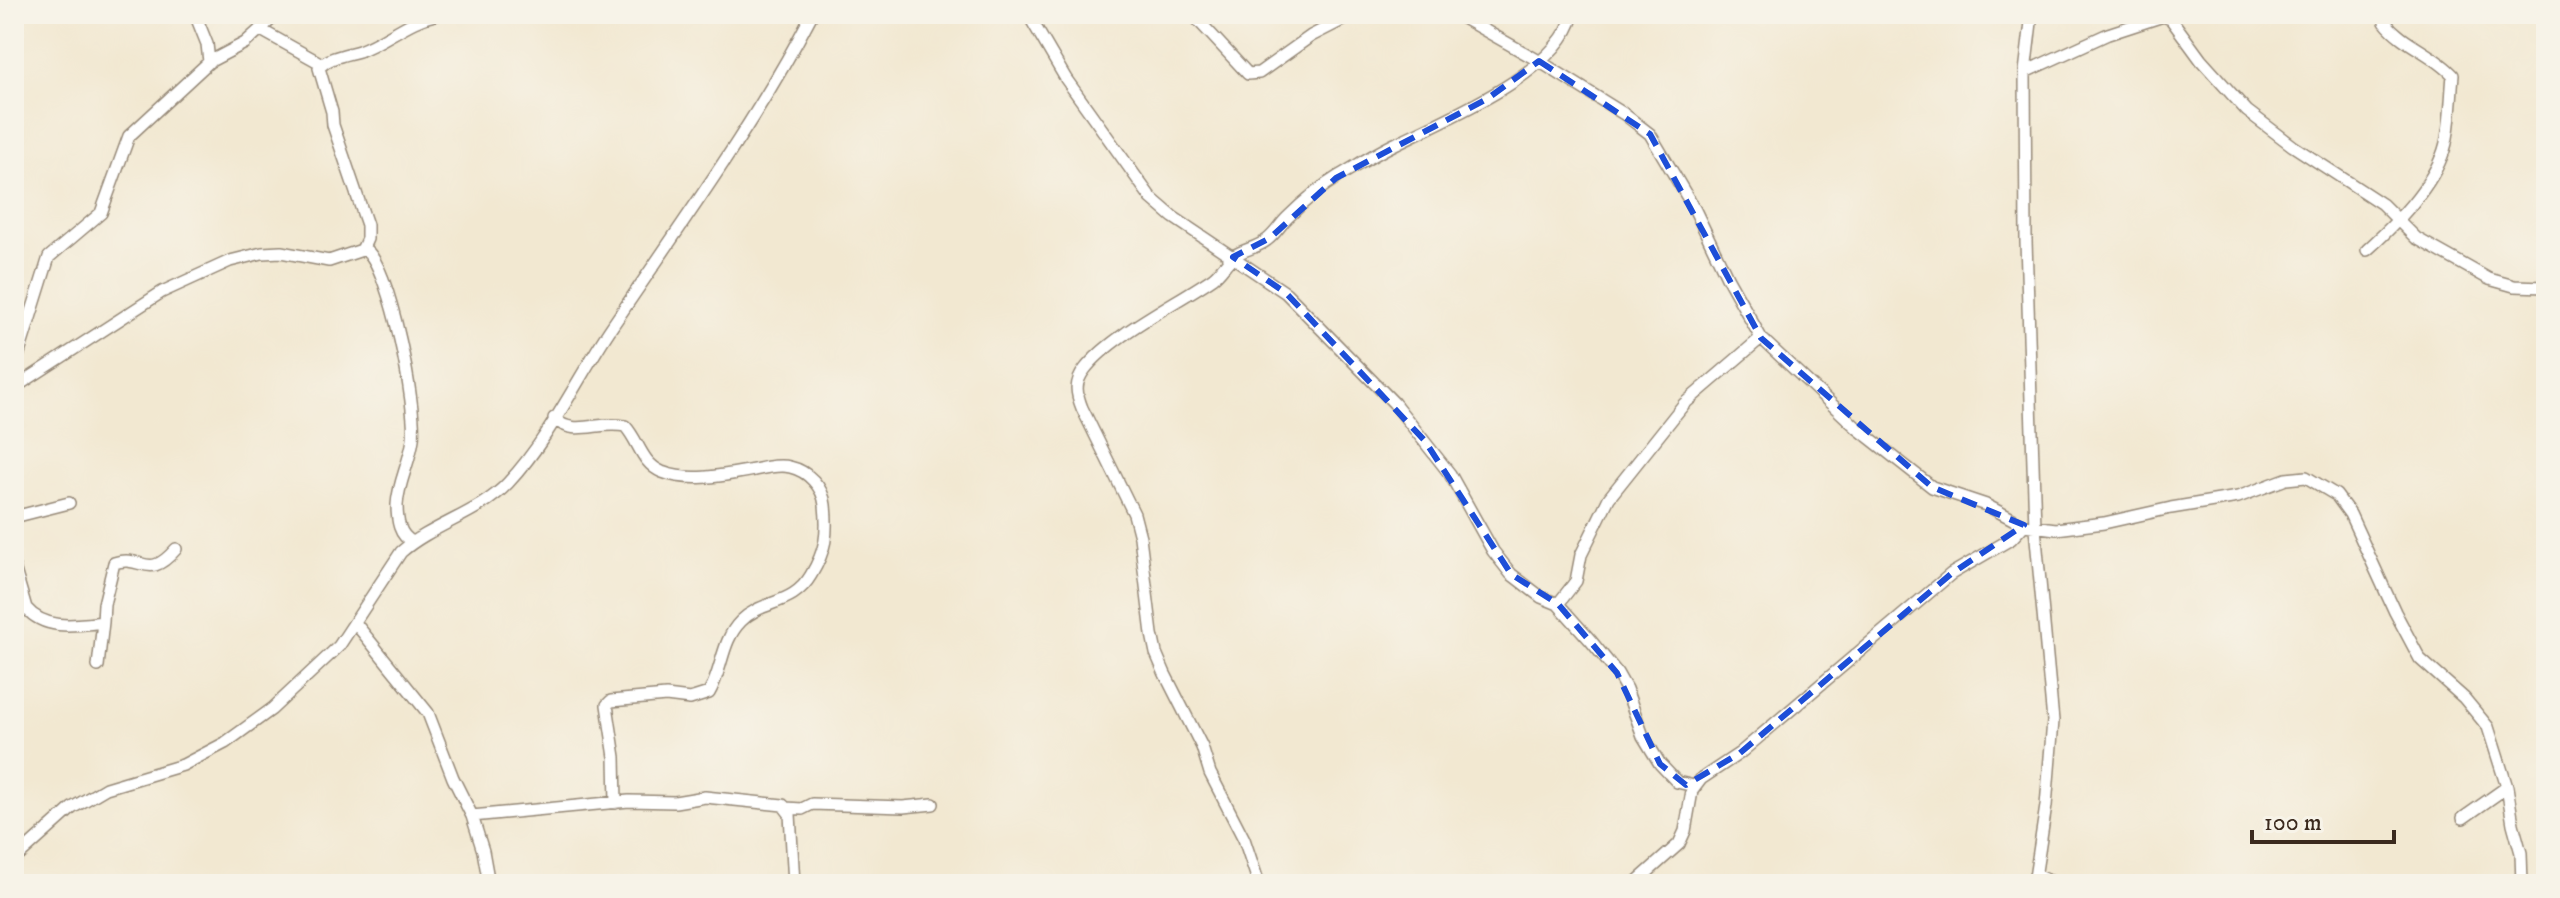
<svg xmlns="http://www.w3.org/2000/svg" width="2560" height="898" font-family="'IM FELL DW Pica',serif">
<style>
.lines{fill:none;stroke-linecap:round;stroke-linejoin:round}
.minor-casing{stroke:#968978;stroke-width:14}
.minor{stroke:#fff;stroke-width:11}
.marked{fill:none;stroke:#1d4ed8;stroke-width:6;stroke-dasharray:16 10;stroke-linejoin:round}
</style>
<rect width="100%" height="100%" fill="#f7f3e8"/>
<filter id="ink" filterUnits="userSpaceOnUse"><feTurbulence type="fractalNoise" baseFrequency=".0125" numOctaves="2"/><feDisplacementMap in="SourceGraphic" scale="16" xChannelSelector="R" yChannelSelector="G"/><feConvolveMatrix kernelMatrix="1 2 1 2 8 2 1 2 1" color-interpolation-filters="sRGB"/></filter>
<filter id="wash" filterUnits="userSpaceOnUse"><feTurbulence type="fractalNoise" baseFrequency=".006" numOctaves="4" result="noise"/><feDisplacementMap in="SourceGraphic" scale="32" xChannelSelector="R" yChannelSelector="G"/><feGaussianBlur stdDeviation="1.8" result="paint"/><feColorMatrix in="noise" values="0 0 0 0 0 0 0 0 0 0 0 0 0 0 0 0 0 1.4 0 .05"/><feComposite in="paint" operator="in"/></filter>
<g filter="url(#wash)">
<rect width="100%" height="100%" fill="#f2e8d1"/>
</g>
<g filter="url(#ink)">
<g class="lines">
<g class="minor-casing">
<path id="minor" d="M1028,14L1066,79L1151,198L1173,217L1286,293L1394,403L1450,474L1493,551L1511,574L1541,597L1558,604L1591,641L1617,673L1626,689L1643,736L1660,764L1677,782L1694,786
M1456,14L1539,61L1624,114L1650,134L1695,210L1728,279L1761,338L1857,428L1932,487L1986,505L2024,525L2056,529L2104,523L2171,508L2238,497L2286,479L2306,477L2336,495L2350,514L2395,612L2420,659L2464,698L2488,727L2507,787L2513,824L2521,853L2522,884
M2032,14L2025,72L2026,241L2035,528L2053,721L2046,806L2034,884
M1196,18L1248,74L1259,73L1311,36L1354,14
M261,30L322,64
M209,62L245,43L277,14
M2025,72L2108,34L2163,16L2171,19L2201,60L2247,111L2293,146L2382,204L2416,238L2489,279L2514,286L2546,287
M362,250L367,239V225L333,125L332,112L319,68C328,57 345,55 359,51C387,41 409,19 439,14
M2367,250C2397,223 2440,180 2447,138C2451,117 2451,95 2453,75C2433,53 2403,45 2385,22L2387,14
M14,369L49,257L101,213L129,136L209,62L207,44L195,14
M14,388L162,292L230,261L262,253L281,252L329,261L362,250L367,251C390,270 417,407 413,439C410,462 398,483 397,505C397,520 399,536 413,542
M554,418C573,438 599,420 625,426C639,441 641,463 662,472C690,483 726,475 754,470C764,468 779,464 790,467C808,471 823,487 825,505C828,534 826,550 811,575C793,606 763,599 741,621C721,641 723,669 709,693L690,699L666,696L611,701L607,705L615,757L616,803
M14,517L69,503
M14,567L26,608
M1558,604L1576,581L1581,555L1609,498L1684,404L1761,338
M14,612L26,608C45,631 77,625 103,622L104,604L114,563C144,554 147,582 176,549
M356,624L428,713L453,778L472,816L483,851L489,884
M98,666L103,622
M786,808L802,809L812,804L903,807L933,804
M472,816L629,801L675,802L705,797L783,805L790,814L794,884
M2463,818L2507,787
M14,860L72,808L106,788L183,765L225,743L272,709L339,646L401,552C433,524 479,514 508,483C549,439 576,381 609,331C679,227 754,126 812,14
M2035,875L2057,884
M1259,884L1244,839L1210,773L1202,747L1165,674L1156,653L1152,634L1140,537L1134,514L1082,408C1076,393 1074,383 1085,369C1111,335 1177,303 1213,278C1221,272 1226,262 1234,256C1244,249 1257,248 1267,240C1275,234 1280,225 1287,218C1302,203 1321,187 1339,176C1358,165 1377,152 1397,143C1447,118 1559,73 1573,14
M1634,884L1679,844L1685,831L1692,791L1701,779L1740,753L1951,574L2011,539L2024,525"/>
</g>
<use href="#minor" class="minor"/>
</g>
</g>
<path class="marked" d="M1539,61L1650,134L1761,338L1932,487L2024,525L1951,574L1740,753L1686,785L1660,764L1617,673L1558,604L1511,574L1425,441L1286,293L1233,257L1270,238L1336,178L1487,99Z"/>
<rect width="2560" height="898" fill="none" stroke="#f7f3e8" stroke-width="48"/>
<path d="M2252 830v12h142v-12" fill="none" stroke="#3b2a1e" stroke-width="4"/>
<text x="2264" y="830" font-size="24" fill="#3b2a1e" stroke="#f7f3e8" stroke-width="6" paint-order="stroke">100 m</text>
</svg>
